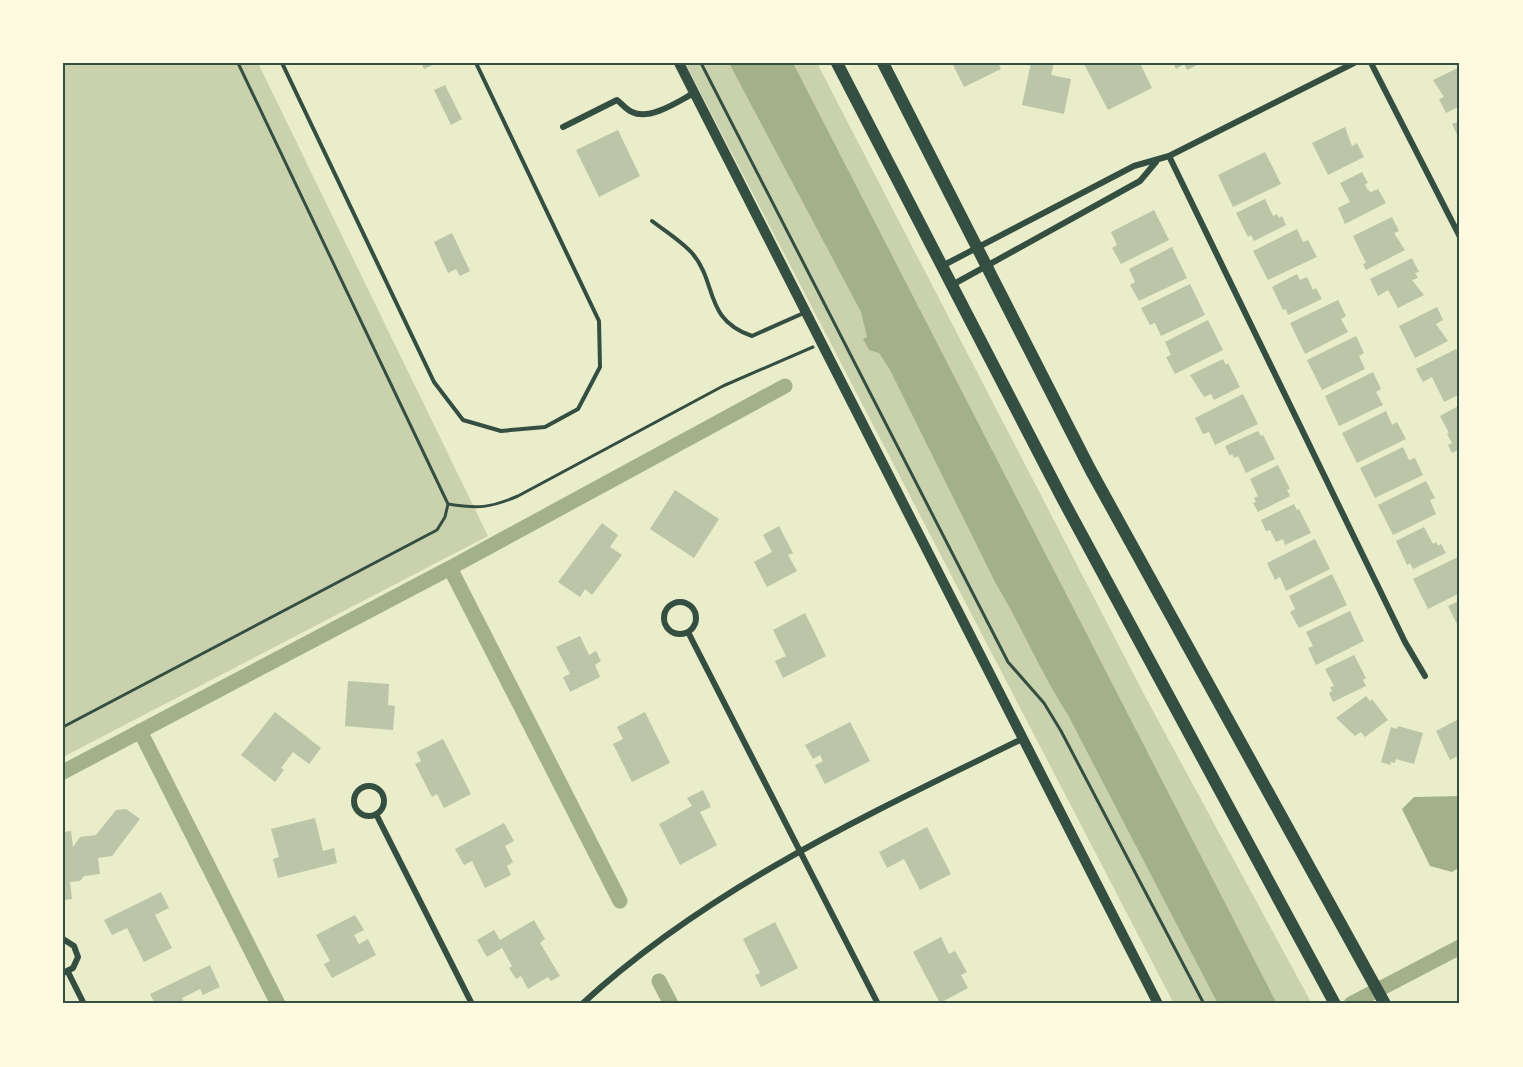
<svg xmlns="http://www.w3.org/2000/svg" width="1523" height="1067" font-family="Jost,sans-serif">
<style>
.green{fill:#cad2ad}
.water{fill:#a3b18a}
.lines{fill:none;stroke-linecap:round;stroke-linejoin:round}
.canal{stroke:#a3b18a;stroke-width:15}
.building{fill:#bcc5a7}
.path{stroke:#344e41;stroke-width:3}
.service{stroke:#344e41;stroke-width:4}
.minor{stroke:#344e41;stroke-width:6}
.tertiary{stroke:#344e41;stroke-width:10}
.primary{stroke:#344e41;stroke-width:12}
.neatline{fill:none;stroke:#344e41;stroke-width:2}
</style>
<rect width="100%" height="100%" fill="#e9edc9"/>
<path class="green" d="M63,63H258L488,536L63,757Z
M685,63H817L1146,698L1312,1004H1174Z"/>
<path class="water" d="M729,63H793L1277,1004H1218L1068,715C1041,673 1022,627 996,584L890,370L879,353L869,350L863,339L867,337L861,312Z
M1460,796V867L1452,872L1430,866L1402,809L1414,797Z"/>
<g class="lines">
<path class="canal" d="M140,731L278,1004
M63,772L450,568
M620,901L450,568L785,386
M659,981L671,1004
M1351,1004L1460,947"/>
</g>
<path class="building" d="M421,63H432L433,65L424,69Z
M952,63H998L1001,69L964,87Z
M1031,63H1054L1051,75L1071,79L1064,114L1022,105Z
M1109,63H1140L1152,88L1108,110L1084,64Z
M1173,63H1201L1187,70L1184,64L1176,69Z
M1460,67V106L1446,113L1439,99L1444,97L1433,80Z
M445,85L462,119L451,125L434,90Z
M1460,121V141L1452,124Z
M1345,127L1352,146L1357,143L1364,157L1328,175L1312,143Z
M618,130L640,176L599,197L576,150Z
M1265,152L1281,184L1233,207L1218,175Z
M1362,172L1368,183L1365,184L1367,189L1371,192L1378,189L1386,203L1345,224L1338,208L1350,202L1340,183Z
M1265,199L1273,216L1277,214L1279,218L1282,216L1286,225L1254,241L1251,235L1248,237L1236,213Z
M1154,210L1169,240L1121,264L1112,248L1117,245L1111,232Z
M1392,217L1399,231L1394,233L1405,250L1366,270L1363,264L1366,263L1353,236Z
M1297,229L1303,242L1308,240L1317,257L1268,280L1253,251Z
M452,233L470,271L460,276L456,269L448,273L434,242Z
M1172,247L1187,278L1139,301L1130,285L1135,282L1129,269Z
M1412,258L1419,272L1415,273L1418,278L1412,280L1424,295L1398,308L1388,290L1378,296L1370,279Z
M1297,274L1300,280L1307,277L1313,290L1316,288L1322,299L1288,315L1286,309L1283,310L1272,287Z
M1190,284L1205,315L1161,336L1155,323L1150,325L1141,308Z
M1338,300L1346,316L1341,319L1348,332L1305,354L1290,323Z
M1437,307L1443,320L1436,324L1448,341L1415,358L1399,326Z
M1208,320L1223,350L1175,374L1166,357L1171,355L1165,342Z
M1356,336L1364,353L1359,356L1365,369L1322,390L1307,360Z
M1456,349L1460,357V394L1444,402L1432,377L1423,382L1416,369Z
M1223,359L1226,365L1228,363L1240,387L1214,400L1211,394L1204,397L1190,375Z
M1373,372L1381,389L1376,392L1383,405L1339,426L1325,396Z
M1243,394L1258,424L1215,445L1209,432L1203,434L1195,418Z
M1460,405V449L1452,453L1448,445L1452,443L1447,434L1449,433L1440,416Z
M1386,411L1392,425L1397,422L1406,439L1357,463L1342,433Z
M1258,431L1261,436L1263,435L1275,459L1246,473L1238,456L1234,458L1232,454L1230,456L1225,446Z
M1403,447L1409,460L1415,458L1423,475L1375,498L1360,468Z
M1278,465L1290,489L1287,490L1290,496L1258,512L1253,503L1256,502L1254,498L1258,496L1250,479Z
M1426,481L1435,498L1430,500L1436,514L1393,535L1378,505Z
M675,490L719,519L694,558L650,529Z
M1294,504L1297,510L1299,509L1311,533L1285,545L1283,539L1276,542L1270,530L1266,531L1261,520Z
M602,523L618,535L610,547L622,555L592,595L585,589L580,597L558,582Z
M779,526L793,553L788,555L797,571L767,587L754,562L772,552L763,535Z
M1424,527L1433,544L1436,542L1438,546L1441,544L1446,553L1413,569L1410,563L1407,565L1396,541Z
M1315,539L1330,569L1286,591L1280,577L1275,580L1267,563Z
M1460,556V593L1428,609L1413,579Z
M1332,574L1347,605L1299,628L1290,612L1295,609L1289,596Z
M1460,600V630L1448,606Z
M1350,611L1364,641L1316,665L1308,648L1313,646L1306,632Z
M805,613L826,656L783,678L775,661L786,656L773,630Z
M580,636L589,655L596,651L601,661L595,665L600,677L570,692L563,677L570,674L556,647Z
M1354,655L1366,678L1363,680L1366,686L1333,702L1329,693L1332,691L1330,687L1334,686L1325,669Z
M348,681L389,684L388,705L395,706L393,730L345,726Z
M1366,696L1370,701L1372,699L1388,720L1365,737L1361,732L1355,736L1336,718Z
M275,712L321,748L309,764L293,752L281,768L284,770L275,782L241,755Z
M645,712L670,763L632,782L613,744L623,739L617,727Z
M1459,719L1460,755L1450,760L1436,731Z
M850,722L870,761L825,784L815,765L823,761L820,755L813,759L805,745Z
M1398,726L1423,733L1414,764L1396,759L1395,763L1391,762L1390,765L1381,762L1391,727L1397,729Z
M443,739L471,794L444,808L437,794L432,797L415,764L421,761L417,752Z
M703,790L711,807L700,812L717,845L680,865L659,824L692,806L687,798Z
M126,809L140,819L112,856L98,858L100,874L84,876L80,881L70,882L72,899L63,900V832L71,831L73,847L80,837L96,835L116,810Z
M315,818L323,851L334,848L337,863L278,878L273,859L279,857L271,829Z
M504,823L514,841L505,846L513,862L507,866L511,875L485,888L472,861L464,865L455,849Z
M927,827L951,874L920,890L904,859L887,868L879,852Z
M161,892L169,908L155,915L172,948L144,962L127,928L112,935L104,920Z
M355,915L364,930L354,935L359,944L368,939L376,955L332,978L324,964L330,961L316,935Z
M534,920L545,939L540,943L560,976L551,981L548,977L528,989L521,976L516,979L509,968L512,966L502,948L487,957L477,940L494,930L500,940Z
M775,922L798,968L761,987L755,975L760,973L743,939Z
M941,937L949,954L955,951L967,972L961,975L968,988L940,1003L913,952Z
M210,965L220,987L203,995L200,989L182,998L185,1004H155L150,994Z"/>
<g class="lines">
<path class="path" d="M701,63L1008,662L1044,703L1061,731L1204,1004
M448,504C478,509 490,508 518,496L723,386L813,347
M63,727L437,530L445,517L448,504L238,63"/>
<path class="service" d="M282,63L434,382L463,420L501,431L545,427L578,409L600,367L599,321L476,63
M652,221C665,231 681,241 692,253C718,283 703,319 752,336L806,312"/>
<path class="minor" d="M1371,63L1460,237
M563,127L617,100C622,104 627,110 632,112C650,121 679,101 694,93
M1169,156L1405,642L1425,676
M942,266L1134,166L1169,156L1354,63
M952,285L1140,181L1156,162
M664 618a16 16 0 1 1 32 0a16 16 0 1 1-32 0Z
M688,632L878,1004
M354 801a15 15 0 1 1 30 0a15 15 0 1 1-30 0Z
M376,814L472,1004
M63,939L74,946L78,957L73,968L63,973
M68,972L84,1004
M582,1004C709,887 869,814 1022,739"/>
<path class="tertiary" d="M679,63C840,376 997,691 1158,1004"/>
<path class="primary" d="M837,63L1062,498L1335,1004
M883,63L1090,469L1385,1004"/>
</g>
<rect width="1523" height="1067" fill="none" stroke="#fefae0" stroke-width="129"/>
<rect x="64" y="64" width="1394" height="938" class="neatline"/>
</svg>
